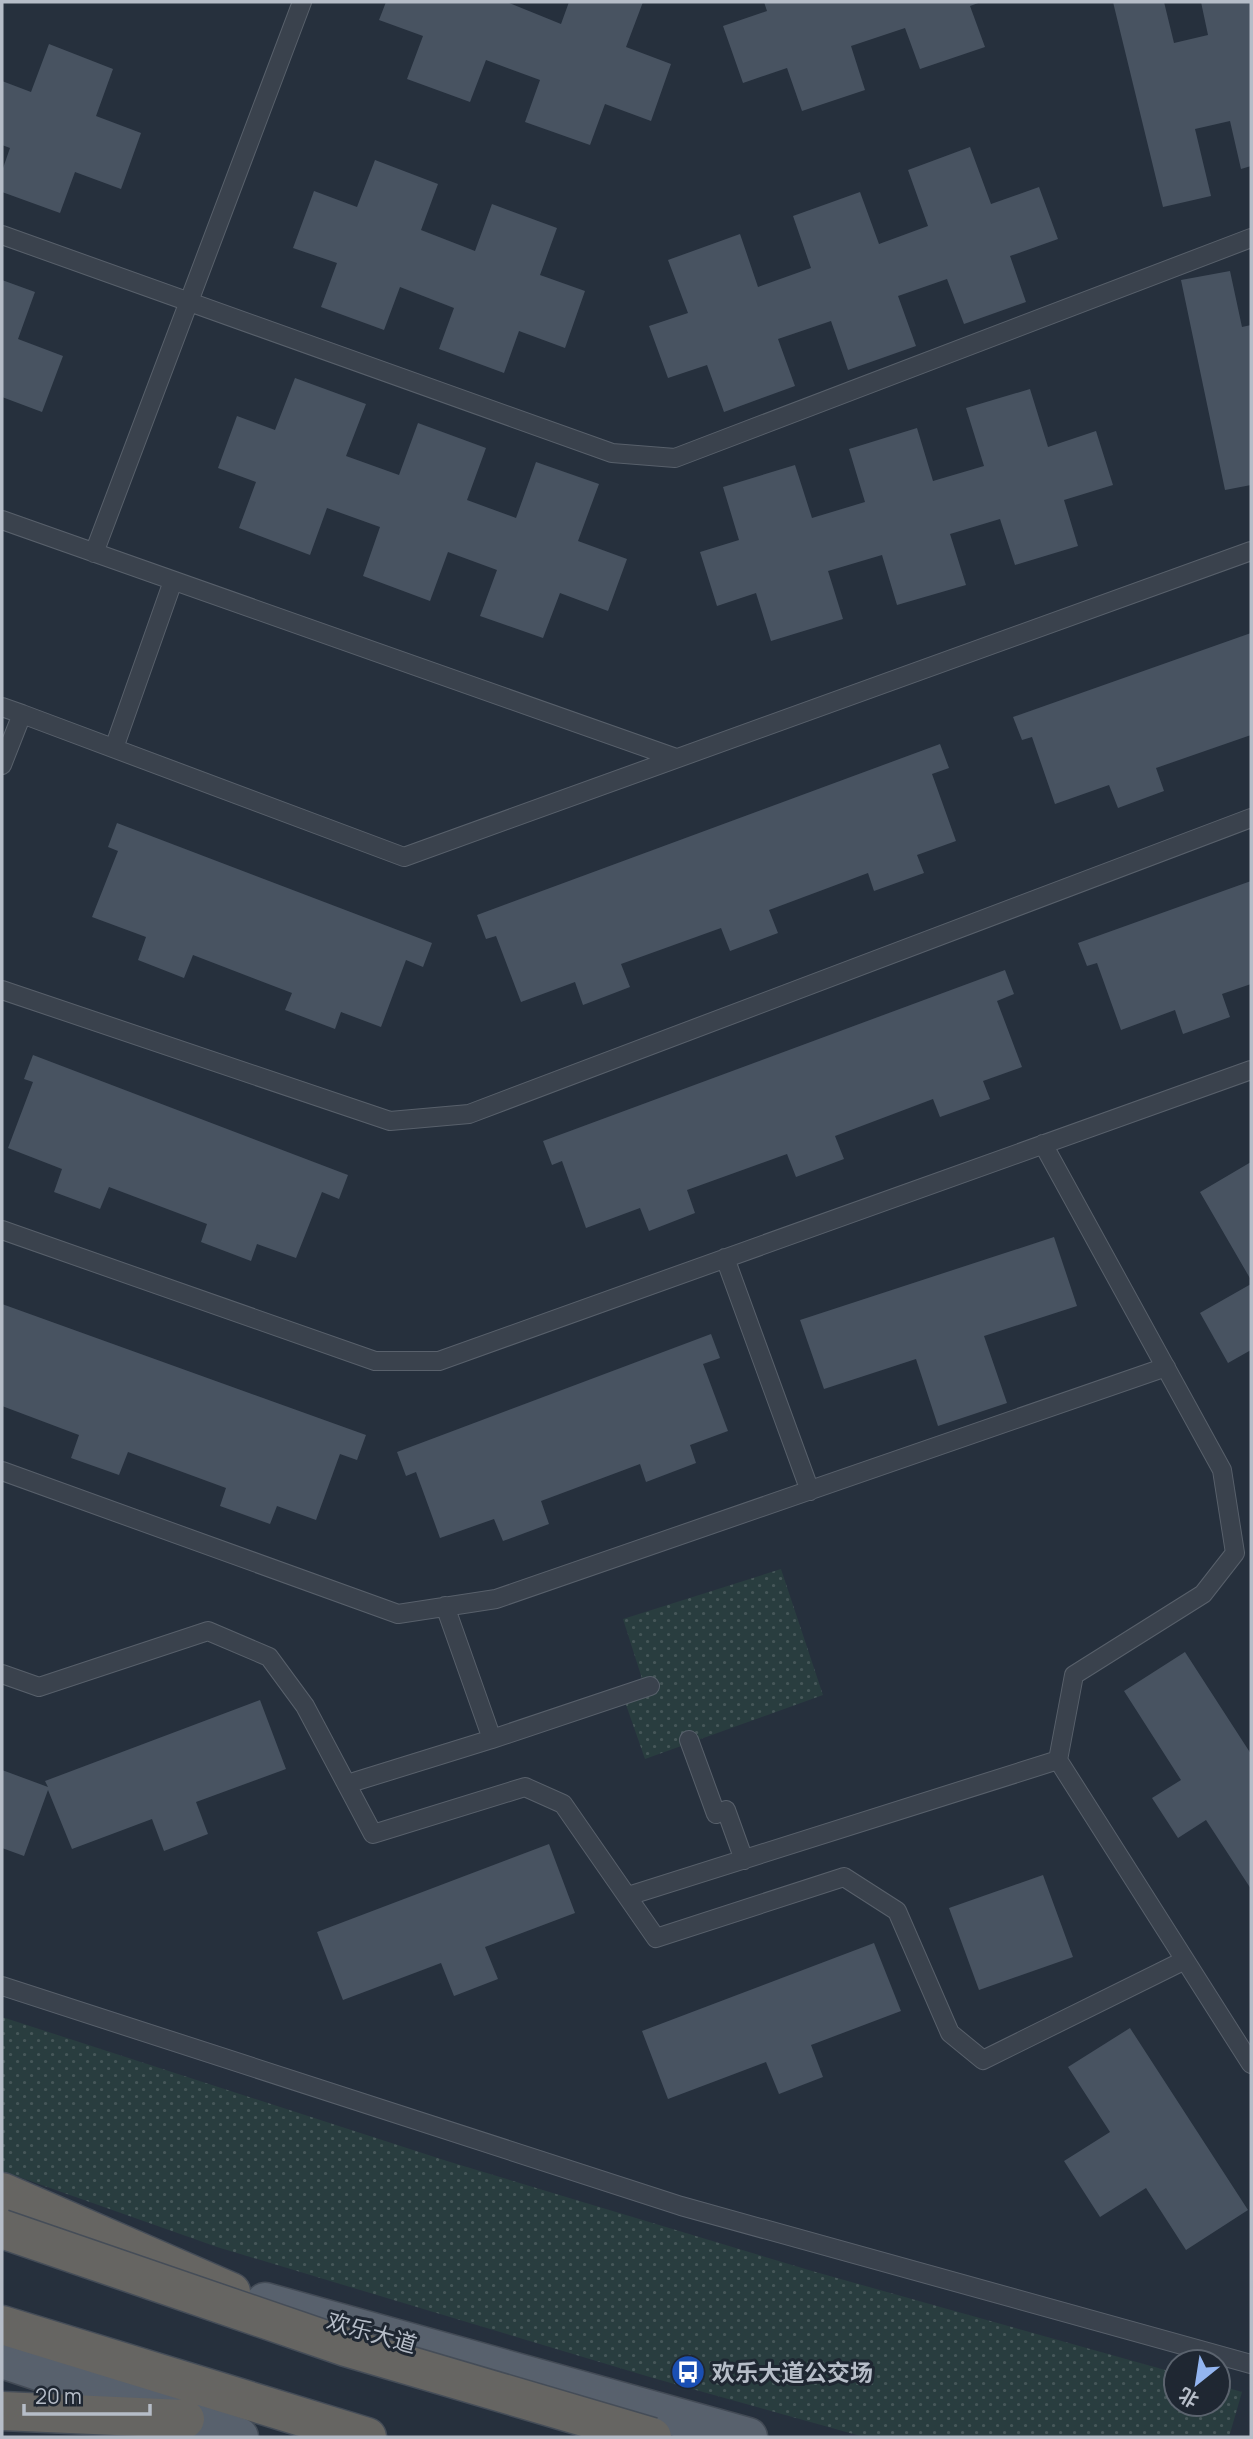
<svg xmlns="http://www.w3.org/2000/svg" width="1253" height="2439" font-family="Manrope,'Noto Sans SC',sans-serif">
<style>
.park{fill:url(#park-dots)}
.building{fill:#485361}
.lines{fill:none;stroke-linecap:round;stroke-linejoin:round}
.service-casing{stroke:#58606b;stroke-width:20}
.primary-casing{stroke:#434b56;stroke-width:41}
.trunk-casing{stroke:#454d58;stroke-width:41}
.service{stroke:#3a424d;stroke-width:18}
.primary{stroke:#58616d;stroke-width:38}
.trunk{stroke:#666562;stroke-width:38}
.trunk-bridge-casing{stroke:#454d58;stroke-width:41;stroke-linecap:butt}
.trunk-bridge{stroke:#666562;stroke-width:38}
.labels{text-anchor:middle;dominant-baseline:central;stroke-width:6;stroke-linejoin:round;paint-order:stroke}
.street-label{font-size:23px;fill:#b6bdc8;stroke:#1f2732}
.poi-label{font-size:23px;font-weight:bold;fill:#b6bdc8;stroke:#1f2732;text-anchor:start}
</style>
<defs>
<pattern id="park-dots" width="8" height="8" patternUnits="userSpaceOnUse" patternTransform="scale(1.75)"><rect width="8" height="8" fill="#293d3f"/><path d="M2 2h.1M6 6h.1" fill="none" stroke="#465759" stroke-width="1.8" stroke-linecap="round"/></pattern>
</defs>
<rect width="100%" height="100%" fill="#26303d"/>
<path class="park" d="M781,1569L823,1695L645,1759L624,1699L646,1691L623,1619Z
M2,2017L447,2161L812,2271L1176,2373V2404H1218V2385L1242,2392L1229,2437H864L653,2378L217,2247L2,2171Z"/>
<path class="building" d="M386,2H507L561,24L569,2H643L626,47L671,64L651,121L605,104L590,145L525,122L540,80L486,60L470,102L407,79L423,36L379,20Z
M764,2H981L970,6L985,47L920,69L905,28L851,46L865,90L802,111L787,68L743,83L723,26L767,11Z
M1113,2H1164L1174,43L1208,35L1201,2H1251V166L1241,169L1230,121L1195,129L1211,196L1163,207Z
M49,44L113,69L96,116L141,133L121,189L75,172L60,213L2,192V171L10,148L2,145V81L31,92Z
M970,147L991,204L1039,187L1058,239L1010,256L1026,302L964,324L947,279L898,296L916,346L848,370L831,321L778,339L795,386L724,412L707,365L668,378L649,326L688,313L668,260L740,234L758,287L811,268L793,216L860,192L879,244L928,226L908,170Z
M375,160L438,184L421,230L475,251L492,204L557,228L540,275L585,291L565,348L519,331L504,373L439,349L454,308L400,287L384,330L321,307L337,263L293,248L314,191L357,207Z
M1230,271L1242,327L1251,325V485L1225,490L1181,280Z
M2,280L35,292L18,339L63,356L42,412L2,397Z
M295,378L366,404L346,456L399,475L418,423L486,448L467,500L516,518L536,462L599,484L578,541L627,559L608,611L560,593L543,638L480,616L497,570L448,552L430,601L363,576L380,527L327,508L310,555L239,528L256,482L218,468L237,416L275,430Z
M1030,389L1048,447L1096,431L1113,485L1064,500L1078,546L1015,565L1000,519L950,534L966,585L897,605L882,555L828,571L843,619L771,641L756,593L717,606L700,552L739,540L723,487L795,465L812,518L865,502L849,449L917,428L933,481L984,466L966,408Z
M1251,633V735L1156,768L1164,791L1118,808L1109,785L1055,804L1032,737L1022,740L1013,717Z
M940,744L949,768L932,774L956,841L917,855L924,873L874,891L868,873L769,910L778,933L730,951L721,928L621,964L630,987L583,1005L575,982L521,1002L496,936L486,939L477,915Z
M117,823L432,943L423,967L406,960L381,1027L341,1012L335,1029L285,1010L292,993L193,955L184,978L138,960L146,937L92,917L118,851L108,847Z
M1251,881V984L1222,994L1230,1017L1183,1034L1175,1010L1121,1030L1097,963L1087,966L1078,943Z
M1005,970L1014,994L997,1001L1022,1067L983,1081L990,1099L940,1117L933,1099L835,1136L844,1159L796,1177L787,1154L687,1190L695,1213L649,1231L640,1208L586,1228L562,1161L552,1165L543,1141Z
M33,1055L348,1175L339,1199L322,1192L296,1258L257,1244L251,1261L201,1242L207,1224L109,1187L100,1209L54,1192L62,1169L8,1148L33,1082L24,1079Z
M1251,1162V1280L1200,1192Z
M1054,1237L1077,1306L984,1336L1007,1403L938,1426L916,1359L824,1389L800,1320Z
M1251,1284V1350L1228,1363L1200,1313Z
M2,1304L366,1435L357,1460L340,1454L316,1520L277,1506L270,1524L220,1506L226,1488L128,1452L119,1475L71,1458L79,1435L2,1406Z
M711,1334L720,1358L703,1364L728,1431L690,1445L696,1463L646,1482L640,1464L541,1501L549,1524L503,1541L494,1519L440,1538L416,1472L406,1476L397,1452Z
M1185,1652L1251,1754V1889L1206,1820L1178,1838L1152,1798L1181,1780L1124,1691Z
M260,1700L286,1769L196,1802L208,1834L164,1851L152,1819L72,1849L48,1790L24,1856L2,1848V1770L48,1787L45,1781Z
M549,1844L575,1913L485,1947L498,1979L454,1996L441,1963L343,2000L317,1932Z
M1043,1875L1073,1957L979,1990L949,1908Z
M874,1943L901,2011L811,2045L823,2077L779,2094L766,2062L668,2099L642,2031Z
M1130,2028L1248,2210L1186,2250L1146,2188L1100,2217L1064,2161L1110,2132L1068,2067Z"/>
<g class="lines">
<g class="service-casing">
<path id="service" d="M2,235L612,453L675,458L1251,238
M2,520L676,758
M94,553L302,2
M2,707L22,714L2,765
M22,714L404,857L1251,551
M114,748L173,581
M2,990L390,1121L469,1114L1251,818
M1043,1144L1222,1470L1235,1553L1203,1594L1074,1675L1058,1760L1251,2064
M2,1230L375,1361H439L1251,1070
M725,1258L810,1491
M2,1471L398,1614L496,1599L1166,1367
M445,1606L492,1739
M2,1674L39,1687L208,1631L269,1657L305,1706L373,1834L525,1787L563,1804L656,1938L844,1877L897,1911L950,2033L983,2060L1185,1960
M689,1740L716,1814L726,1810L744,1860
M347,1784L492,1739L650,1686
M628,1896L1058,1760
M2,1986L681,2206L1251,2364"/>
</g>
<g class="primary-casing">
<path id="primary" d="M265,2302L748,2437
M2,2359L239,2437"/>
</g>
<g class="trunk-casing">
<path id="trunk" d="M2,2192L231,2292
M2,2325L367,2437
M2,2411L185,2419"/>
</g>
<use href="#service" class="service"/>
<use href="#primary" class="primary"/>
<use href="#trunk" class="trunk"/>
<g class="trunk-bridge-casing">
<path id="trunk-bridge" d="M2,2229L346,2347L652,2437"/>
</g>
<use href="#trunk-bridge" class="trunk-bridge"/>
</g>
<defs>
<g id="bus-disc" transform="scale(1.75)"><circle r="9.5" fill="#1a4fb4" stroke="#1f2732"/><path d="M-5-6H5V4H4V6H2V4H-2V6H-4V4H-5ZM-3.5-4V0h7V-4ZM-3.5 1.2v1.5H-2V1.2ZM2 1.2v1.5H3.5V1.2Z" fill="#fff"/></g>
</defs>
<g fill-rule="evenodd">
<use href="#bus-disc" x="688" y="2372"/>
</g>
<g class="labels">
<g class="street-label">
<text transform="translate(372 2332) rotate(16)">欢乐大道</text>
</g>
<g class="poi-label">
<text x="712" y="2372">欢乐大道公交场</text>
</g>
</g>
<rect width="1253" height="2439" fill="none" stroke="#b6bdc8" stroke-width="7"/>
<g transform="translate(1197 2383) rotate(210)"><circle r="33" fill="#1f2732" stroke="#5b636e" stroke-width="2"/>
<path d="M0-5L12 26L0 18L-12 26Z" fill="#93b5f0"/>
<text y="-10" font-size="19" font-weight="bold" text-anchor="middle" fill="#b6bdc8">北</text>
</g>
<path d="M24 2404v10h126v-10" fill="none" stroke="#b6bdc8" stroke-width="3.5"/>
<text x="35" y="2404" font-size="21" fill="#b6bdc8" stroke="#1f2732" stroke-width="5" paint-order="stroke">20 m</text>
</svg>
